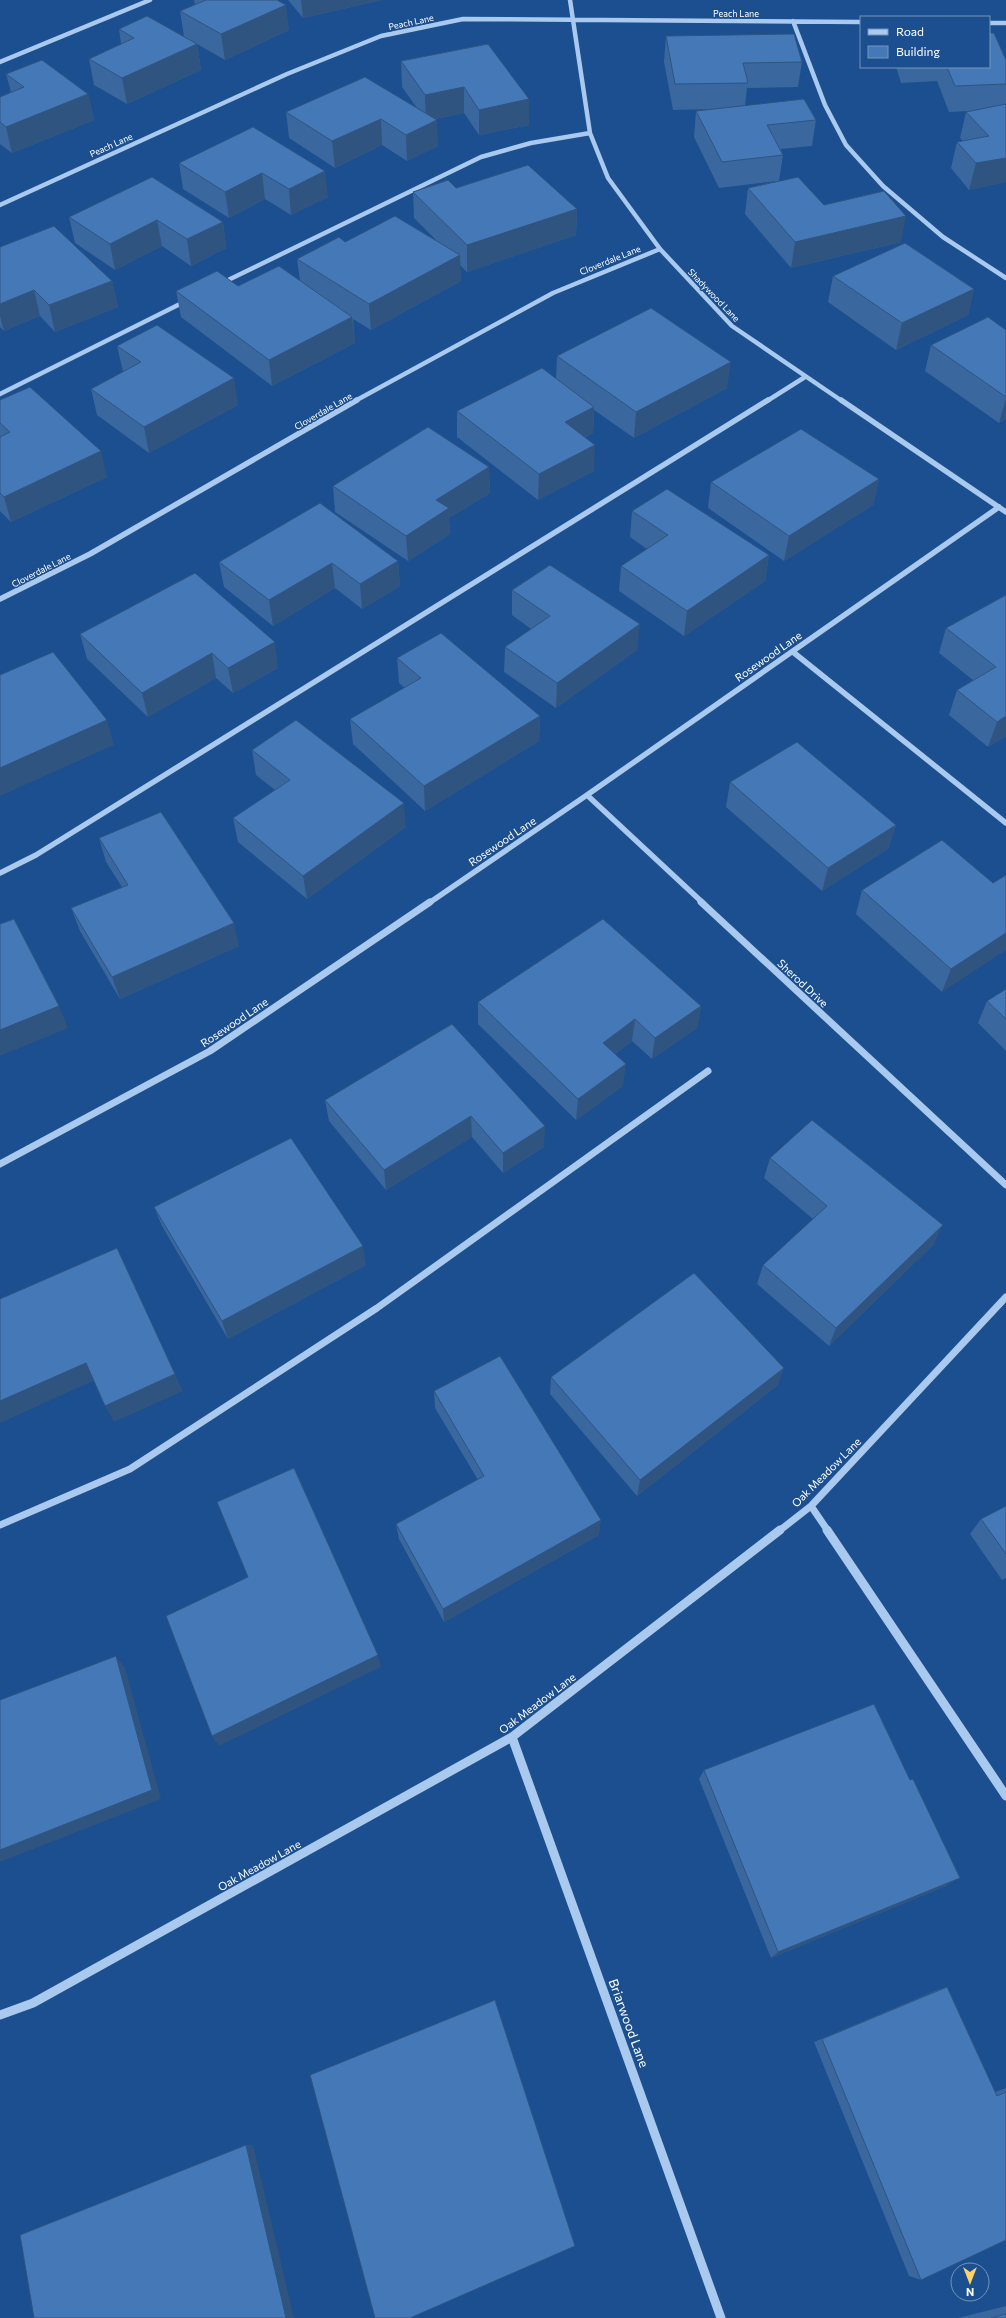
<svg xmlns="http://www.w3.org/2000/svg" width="1006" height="2318" font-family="Commissioner,sans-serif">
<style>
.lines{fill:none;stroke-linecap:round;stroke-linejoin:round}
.minor-far3{stroke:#a9c9ee;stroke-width:4.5}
.minor-far2{stroke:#a9c9ee;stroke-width:5.5}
.minor-far1{stroke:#a9c9ee;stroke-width:7}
.minor{stroke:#a9c9ee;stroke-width:9}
.wall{fill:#3a679d}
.shaded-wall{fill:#305480}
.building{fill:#4478b7;stroke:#305480}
.labels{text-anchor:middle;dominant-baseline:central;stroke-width:3;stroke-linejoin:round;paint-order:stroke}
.far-street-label{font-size:9px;fill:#fff;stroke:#1b4f8f}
.street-label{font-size:11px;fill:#fff;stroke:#1b4f8f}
.near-street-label{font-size:13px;fill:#fff;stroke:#1b4f8f}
</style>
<rect width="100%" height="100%" fill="#1b4f8f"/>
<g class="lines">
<path class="minor-far3" d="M570,0L590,133L608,178L660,249L732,326L842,401
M793,21L825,105L846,145L883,186L943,237L1006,278
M989,23H1006
M0,62L150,0
M0,205L287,74L381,36L463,19L861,22
M220,284L481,157L531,143L590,133
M0,394L186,301
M355,401L553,293L660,249
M767,401L805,377"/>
<path class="minor-far2" d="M841,400L1006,512
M0,599L90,554L357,400
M793,652L1006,823
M587,795L703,903
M0,873L36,855L768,400
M429,903L587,795L999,507"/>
<path class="minor-far1" d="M701,902L1006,1185
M0,1164L210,1051L430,902
M811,1506L828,1531
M0,1525L130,1469L377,1308L708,1071
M779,1531L811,1506L1006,1297"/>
<path class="minor" d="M827,1530L1006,1796
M512,1737L721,2318
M0,2015L33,2003L512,1737L780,1530"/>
</g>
<path class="wall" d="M194,0H277L289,30L225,60L197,44L201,70L127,104L94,85L89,59L121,44L119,29L184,37L180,11L195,5Z
M288,0H382L303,18Z
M666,36L802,62L798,87L747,88L745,106L816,120L812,146L780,149L783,155L779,181L824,205L901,242L791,268L745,214L748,188L777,181L719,188L694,137L696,111L709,109L673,110L664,62Z
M488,44L529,125L479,135L464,113L435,119L438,146L407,161L382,145L335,168L289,138L286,112L417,108L402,87L401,61Z
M1006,60V182L969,190L951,168L957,142L963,141L960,138L966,112L969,111L949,112L937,81L901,83L896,67H989Z
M6,74L88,94L94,120L12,153L0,144V97L11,92Z
M253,127L328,197L291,215L265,199L229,218L183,189L179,163Z
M456,188L577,209L576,235L467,272L460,265L461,281L371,330L353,319L355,343L272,386L181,317L176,291L300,281L297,259L345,242L436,240L414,218L413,192Z
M69,217L223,222L226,248L191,266L162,246L115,270L75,243Z
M0,247L112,281L118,307L55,332L40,316L4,331L0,327Z
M833,276L974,289L968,315L896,350L828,302Z
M1006,330V419L999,423L925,371L931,345Z
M117,346L238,405L149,453L97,415L91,389L123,372Z
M557,356L727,388L634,438L594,410L593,433L585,437L594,471L538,500L457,437V411L556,378Z
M0,400L107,477L11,522L0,511Z
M489,467L490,493L449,518L450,534L408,561L335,512L333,486Z
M879,479L873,505L784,561L708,508L711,482Z
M632,511L769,555L765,581L684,636L619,591L621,566L647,549L630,537Z
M398,561L400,586L362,609L335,588L273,626L224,587L219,562Z
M195,573L278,668L233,693L216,678L148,717L87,659L80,634Z
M512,590L637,650L556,708L504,672L505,647L531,629L512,615Z
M1006,595V736L988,747L949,715L957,690L973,680L939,653L946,628Z
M397,658L540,716L539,741L425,811L353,744L350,719L405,688L399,683Z
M252,750L406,827L307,899L238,842L233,818L275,790L256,775Z
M730,782L896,825L888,849L822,891L726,807Z
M99,838L239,946L120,999L80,931L71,908L122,887L106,862Z
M993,883L942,992L856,914L862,890Z
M1006,989V1051L978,1023L987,1001Z
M478,1002L701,1006L697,1028L652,1059L632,1041L615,1054L623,1086L576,1120L478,1024Z
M452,1024L544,1147L503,1173L472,1137L386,1190L329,1121L325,1100Z
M770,1158L934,1244L829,1346L757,1284L763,1265L813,1219L764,1178Z
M154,1207L366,1265L228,1339L162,1226Z
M551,1377L778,1385L637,1496L550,1394Z
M434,1391L599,1535L444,1622L399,1539L396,1524L478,1480L435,1408Z
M1006,1506V1578L1002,1580L970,1534L981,1519Z
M704,1770L948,1885L771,1958L699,1779Z
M947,1987L995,2092L1006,2088V2240L921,2280L909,2276L814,2042L935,1991Z
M1006,2306V2318H958Z"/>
<path class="shaded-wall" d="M301,0H382L303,18Z
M286,5L289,30L225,60L221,34Z
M197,44L201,70L127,104L122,78Z
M464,87V113L426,121L425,95Z
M88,94L94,120L12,153L6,127Z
M529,99V125L479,135V110Z
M381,119L382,145L335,168L332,141Z
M437,120L438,146L407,161L406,135Z
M1006,158V182L969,190L976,163Z
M325,171L328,197L291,215L289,189Z
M262,173L265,199L229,218L225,192Z
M577,209L576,235L467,272V245Z
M906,216L901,242L791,268L795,242Z
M157,220L162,246L115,270L110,244Z
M223,222L226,248L191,266L187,239Z
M460,255L461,281L371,330L369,304Z
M112,281L118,307L55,332L49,305Z
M974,289L968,315L896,350L902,323Z
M34,290L40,316L4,331L0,316V304Z
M352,317L355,343L272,386L269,360Z
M731,362L727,388L634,438L636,412Z
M234,378L238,405L149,453L144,427Z
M1006,398V419L999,423Z
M594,407L593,433L564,447L565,422Z
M595,445L594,471L538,500L539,474Z
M101,451L107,477L11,522L4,497Z
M489,467L490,493L449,518L450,534L408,561L406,536L436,500Z
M879,479L873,505L784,561L789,536Z
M769,555L765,581L684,636L687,611Z
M398,561L400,586L362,609L360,584Z
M332,563L335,588L273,626L269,600Z
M640,624L637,650L556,708L557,683Z
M275,642L278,668L233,693L228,668Z
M212,653L216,678L148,717L142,693Z
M540,716L539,741L425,811L424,786Z
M1006,716V736L988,747L997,722Z
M107,720L114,745L0,796V768Z
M404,803L406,827L307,899L303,876Z
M896,825L888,849L822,891L828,868Z
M234,923L239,946L120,999L112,977Z
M1006,933V950L942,992L951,969Z
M59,1006L68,1028L0,1056V1030Z
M701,1006L697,1028L652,1059L655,1038Z
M635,1019L632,1041L601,1064L603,1043Z
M626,1064L623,1086L576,1120L578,1099Z
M471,1116L472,1137L386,1190L384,1170Z
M545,1126L544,1147L503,1173V1153Z
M943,1225L934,1244L829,1346L836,1328Z
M363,1246L366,1265L228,1339L222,1321Z
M86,1363L95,1380L0,1423V1401Z
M784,1368L778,1385L637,1496L640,1480Z
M175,1374L183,1391L114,1422L105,1406Z
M601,1520L599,1535L444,1622L443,1609Z
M378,1655L381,1667L219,1746L212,1736Z
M116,1656L125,1668L161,1799L0,1862V1850Z
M960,1878L948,1885L771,1958L778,1952Z
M246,2145H253L294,2318H286Z"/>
<path class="building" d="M206,0H277L286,5L221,34L180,11Z
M147,16L197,44L122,78L89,59L134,38L119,29Z
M989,33H994L1006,60V84L955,86L947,67H989Z
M794,34L802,62L743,63L748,83L675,84L666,36Z
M488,44L529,99L479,110L464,87L425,95L401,61Z
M42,60L88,94L6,127L0,122V97L24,87L6,74Z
M365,77L437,120L406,135L381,119L332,141L286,112Z
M804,99L816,120L767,125L783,155L722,162L696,111Z
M1006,104V158L976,163L957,142L989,136L966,112Z
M253,127L325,171L289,189L262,173L225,192L179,163Z
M528,165L577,209L467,245L413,192L448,180L456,188Z
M152,177L223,222L187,239L157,220L110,244L69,217Z
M798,177L824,205L884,191L906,216L795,242L748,188Z
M395,216L460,255L369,304L297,259L339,237L345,242Z
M54,226L112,281L49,305L34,290L0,304V247Z
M905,243L974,289L902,323L833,276Z
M279,266L352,317L269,360L176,291L217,271L238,286Z
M651,308L731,362L636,412L557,356Z
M988,317L1006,330V397L931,345Z
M157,325L234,378L144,427L91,389L141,362L117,346Z
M542,368L594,407L565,422L595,445L539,474L457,411Z
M30,387L101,451L4,497L0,493V437L10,432L0,423V400Z
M428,427L489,467L436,500L449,508L406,536L333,486Z
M801,429L879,479L789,536L711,482Z
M667,489L769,555L687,611L621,566L668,535L632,511Z
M320,503L398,561L360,584L332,563L269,600L219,562Z
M550,565L640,624L557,683L505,647L550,616L512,590Z
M195,573L275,642L228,668L212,653L142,693L80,634Z
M1006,595V716L997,722L957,690L996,667L946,628Z
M441,633L540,716L424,786L350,719L421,678L397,658Z
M53,652L107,720L0,768V675Z
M296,720L404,803L303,876L233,818L290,780L252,750Z
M797,742L896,825L828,868L730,782Z
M161,812L234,923L112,977L71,908L128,885L99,838Z
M942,840L993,883L1006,875V933L951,969L862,890Z
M14,919L59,1006L0,1030V924Z
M603,919L701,1006L655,1038L635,1019L603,1043L626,1064L578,1099L478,1002Z
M1006,989V1019L987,1001Z
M452,1024L545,1126L503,1153L471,1116L384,1170L325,1100Z
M812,1120L943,1225L836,1328L763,1265L827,1206L770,1158Z
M291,1138L363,1246L222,1321L154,1207Z
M117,1248L175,1374L105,1406L86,1363L0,1401V1299Z
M694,1273L784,1368L640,1480L551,1377Z
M500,1356L601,1520L443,1609L396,1524L484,1476L434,1391Z
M294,1468L378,1655L212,1736L166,1616L248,1577L217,1502Z
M1006,1506V1554L981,1519Z
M116,1656L152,1790L0,1850V1700Z
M874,1704L910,1780L913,1779L960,1878L778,1952L704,1770Z
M947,1987L997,2096L1006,2092V2240L921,2280L822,2039Z
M495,2000L575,2246L410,2318H375L310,2075Z
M246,2145L286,2318H34L20,2235Z
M1006,2314V2318H991Z"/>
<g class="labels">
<g class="far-street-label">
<text x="736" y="13">Peach Lane</text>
<text transform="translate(411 22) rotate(-12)">Peach Lane</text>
<text transform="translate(111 145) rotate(-24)">Peach Lane</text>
<text transform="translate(610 260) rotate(-22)">Cloverdale Lane</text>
<text transform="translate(714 295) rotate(46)">Shadywood Lane</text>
<text transform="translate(323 411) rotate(-30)">Cloverdale Lane</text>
<text transform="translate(41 570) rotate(-27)">Cloverdale Lane</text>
</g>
<g class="street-label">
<text transform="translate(768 656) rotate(-35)">Rosewood Lane</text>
<text transform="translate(502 841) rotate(-34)">Rosewood Lane</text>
<text transform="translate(803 983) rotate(43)">Sherod Drive</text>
<text transform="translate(234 1022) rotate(-34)">Rosewood Lane</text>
<text transform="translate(826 1472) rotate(-45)">Oak Meadow Lane</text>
<text transform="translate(537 1703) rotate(-37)">Oak Meadow Lane</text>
<text transform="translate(259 1865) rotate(-29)">Oak Meadow Lane</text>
</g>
<g class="near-street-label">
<text transform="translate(629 2023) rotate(70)">Briarwood Lane</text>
</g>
</g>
<rect x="860" y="16" width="130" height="52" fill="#1b4f8f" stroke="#7695bc"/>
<rect x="868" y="29" width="20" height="6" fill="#a9c9ee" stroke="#7695bc"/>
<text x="896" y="36" font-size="12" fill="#ffffff">Road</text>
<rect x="868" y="46" width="20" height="12" fill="#4478b7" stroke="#7695bc"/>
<text x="896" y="56" font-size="12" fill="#ffffff">Building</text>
<g transform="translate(970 2282) rotate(180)"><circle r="19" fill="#1b4f8f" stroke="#7695bc"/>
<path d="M0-3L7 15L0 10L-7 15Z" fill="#ffd166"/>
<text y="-6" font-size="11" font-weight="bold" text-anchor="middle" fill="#ffffff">N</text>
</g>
</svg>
